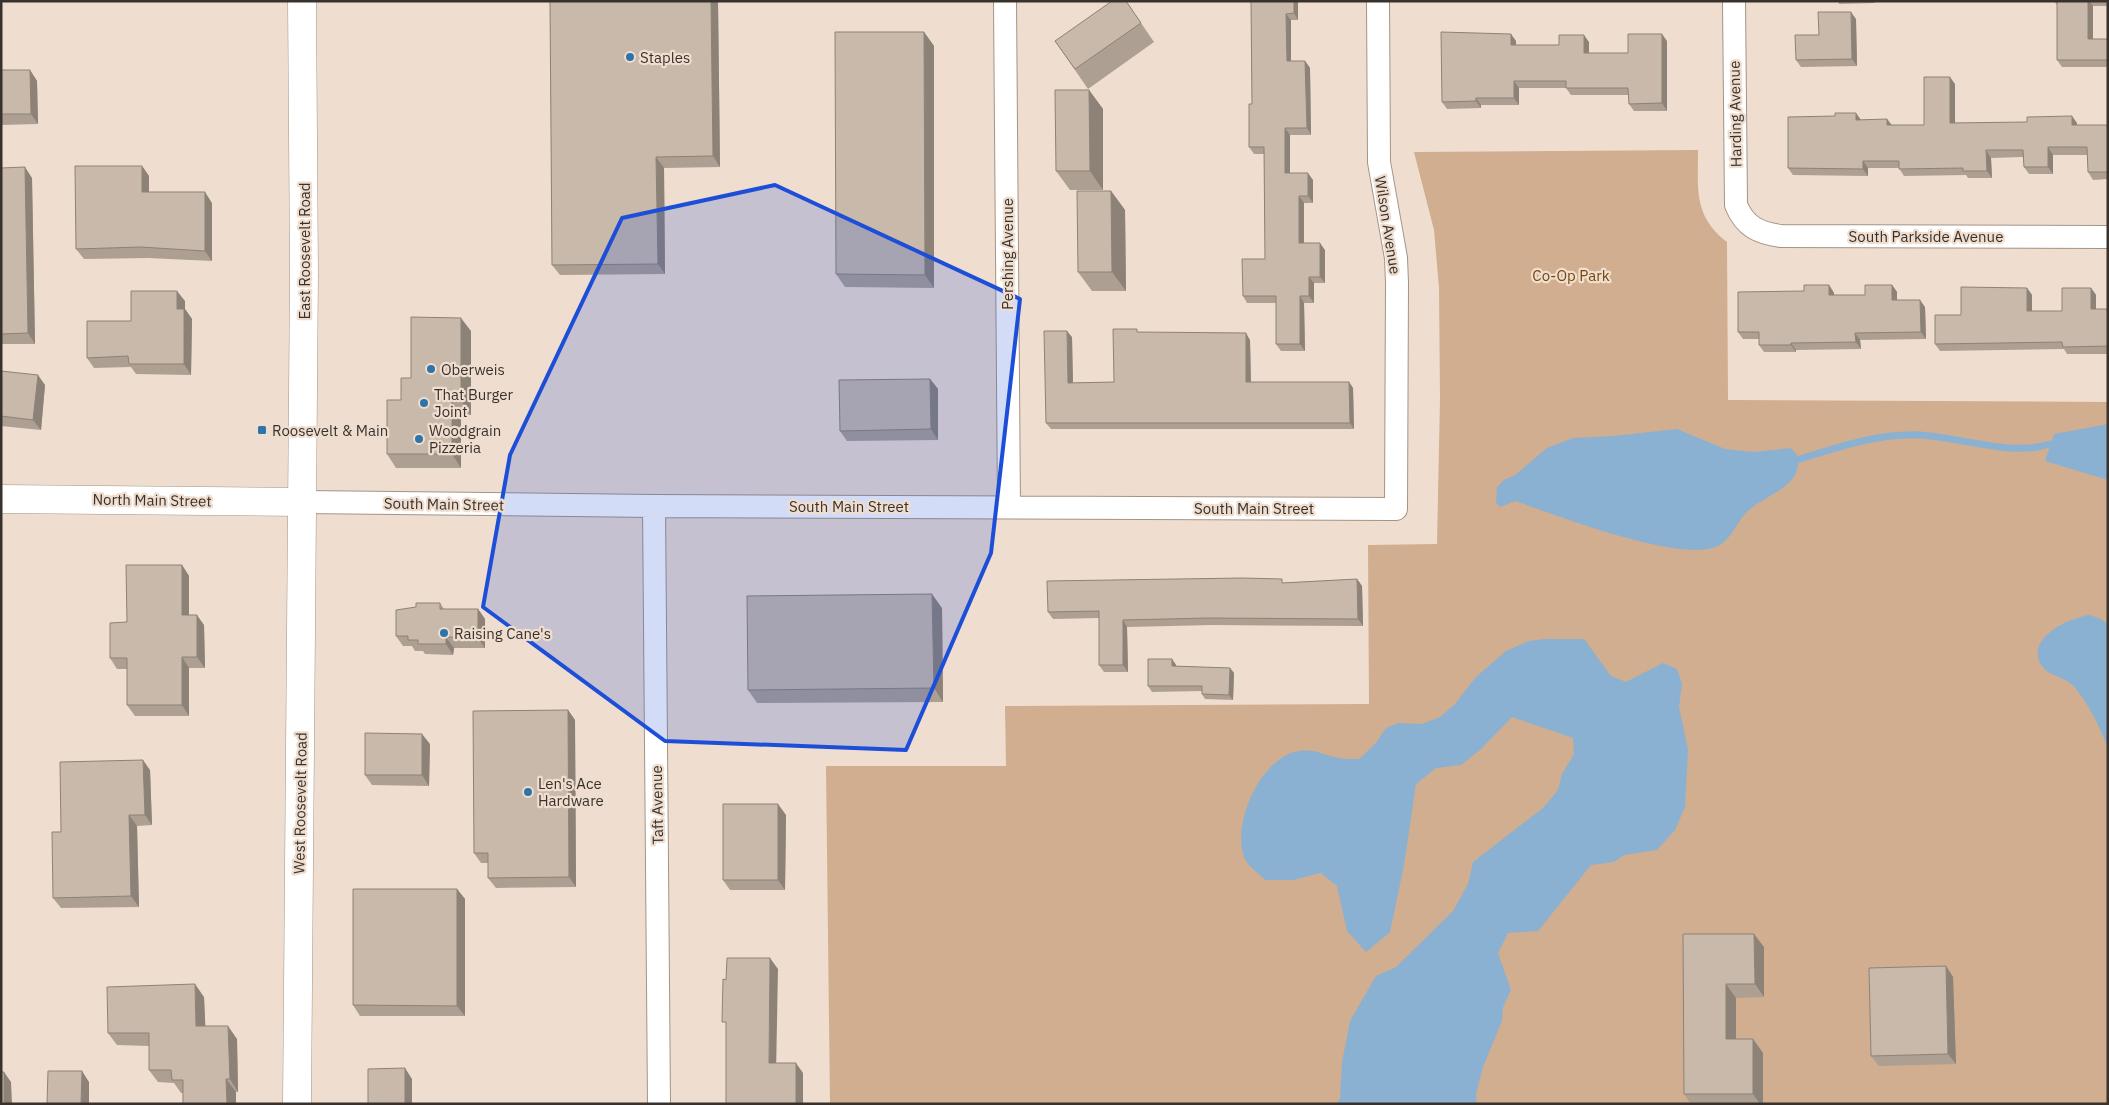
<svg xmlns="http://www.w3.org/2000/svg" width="2109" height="1105" font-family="'IBM Plex Sans',sans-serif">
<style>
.green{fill:#d0ae8f}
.water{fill:#8ab1d2}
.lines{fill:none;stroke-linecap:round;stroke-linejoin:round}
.stream{stroke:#8ab1d2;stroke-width:7}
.street-casing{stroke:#a49486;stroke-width:24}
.secondary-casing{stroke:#a49486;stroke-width:29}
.primary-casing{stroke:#a49486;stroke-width:29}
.street{stroke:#fff;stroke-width:22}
.secondary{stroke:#fff;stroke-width:28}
.primary{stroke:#fff;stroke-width:28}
.wall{fill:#ad9f92}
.shaded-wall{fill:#8d8277}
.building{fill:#c9b9aa;stroke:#8d8277}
.marked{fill:#1d4ed8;fill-opacity:0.2;stroke:#1d4ed8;stroke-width:4;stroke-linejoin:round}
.poi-dot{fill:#2f74a9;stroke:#efdecf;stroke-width:2}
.labels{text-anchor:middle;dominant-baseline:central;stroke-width:4.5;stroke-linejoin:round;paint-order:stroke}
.poi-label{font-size:15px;fill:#39322c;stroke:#efdecf;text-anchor:start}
.street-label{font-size:15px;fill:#39322c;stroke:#efdecf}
.park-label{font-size:15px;fill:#76460b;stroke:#efdecf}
</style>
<rect width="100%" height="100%" fill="#efdecf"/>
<path class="green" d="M1698,150C1698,188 1693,216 1727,242L1728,400L2108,402V1104H830L826,766H1006L1005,706L1369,704L1368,545L1437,544L1440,399L1439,288L1434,230L1414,152Z"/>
<path class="water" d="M2108,424V480L2045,461L2054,434Z
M1677,429L1725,449L1754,452L1791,448L1800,459C1798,464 1797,472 1794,477C1783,492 1761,499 1748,511C1737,521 1732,539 1718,546C1681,564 1556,515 1515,501L1500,507L1496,503L1497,487L1504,480L1515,475L1547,448L1573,438L1614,436Z
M2089,615L2099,618L2108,624V748C2102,731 2084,694 2070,683C2061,676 2047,675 2041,665C2025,637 2070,618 2089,615Z
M1544,639H1584L1611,676L1626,682L1663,663L1677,669L1682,684L1679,707L1688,749L1685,807L1675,830L1657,850L1624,855L1614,862L1591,865L1538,931L1508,933L1498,953L1511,990L1503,1007L1502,1021L1483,1067L1476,1094L1477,1104H1336L1340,1099L1342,1062L1350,1021L1376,976L1396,967L1453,911L1468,884L1473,862L1543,808L1558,790L1562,774L1574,754L1573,738L1512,717L1480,750L1461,765L1436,768L1416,784L1404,865L1390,932L1366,952L1347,931L1337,886L1321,873L1293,880H1265C1259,873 1247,866 1244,857C1232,824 1259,762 1294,752C1312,747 1324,755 1339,758C1345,759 1352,759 1359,759L1375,744L1386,728L1399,723L1422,724L1440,717L1455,704L1476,677L1506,651L1529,641Z"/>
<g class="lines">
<path class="stream" d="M1800,459C1838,447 1880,433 1920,435C1958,437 2015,457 2049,444"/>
<g class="street-casing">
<path id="street" d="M1005,1L1009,507
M1734,1L1736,205C1745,227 1759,233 1781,236L2108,237
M303,502L654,506L1396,509L1397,283L1396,258L1379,162L1378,1
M654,506L659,1104"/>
</g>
<g class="secondary-casing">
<path id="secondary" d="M1,499L303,502"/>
</g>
<g class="primary-casing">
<path id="primary" d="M297,1104L304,273L302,1"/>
</g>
<use href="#street" class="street"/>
<use href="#secondary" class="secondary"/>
<use href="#primary" class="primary"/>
</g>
<path class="wall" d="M550,1H718L720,167L664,168L665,274L560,275L552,265Z
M1126,1L1154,42L1088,89L1055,41Z
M1251,1H1298V20H1291V61H1305L1310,68L1311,135H1290V173L1313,180V203H1304V243L1325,250V283H1314V303H1304L1305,351H1281L1276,344V303H1247L1243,296L1265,259L1264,154H1254L1249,147L1252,104Z
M1838,1H1875V3L1839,4Z
M2054,1H2108V6H2093V39H2108V67H2062L2057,60V5Z
M1856,19L1857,66L1801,67L1796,60L1819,35Z
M924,32L934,46V288L845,287L836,274Z
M1516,41V45H1559L1589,42V53H1628L1667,41V111H1634L1629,104L1628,95H1571L1566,88H1519V105H1481V108L1447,109L1442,102Z
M1,70H30L37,81L38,124L1,125Z
M1955,84V123H2077V125H2108V179L2093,180L2088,172V155H2053V174H2029L2024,167L2023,157L1991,158L1992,178H1968L1966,175L1904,176L1899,168H1868V176L1793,175L1788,168L1861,120L1887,119L1892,125H1924Z
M1089,90L1103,109V190H1070L1056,171Z
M142,166L149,176V192L212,203V261L148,258L84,259L76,249Z
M1,168L32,178L35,344H1Z
M1111,191L1125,210L1126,291H1092L1078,272Z
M1829,285L1834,293V295H1865L1892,285L1897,292V300L1925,307L1926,339L1860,340L1861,349L1796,350V352H1764L1759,345V339H1743L1738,332L1804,291Z
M2027,288L2032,295V311H2062L2091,288L2096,295V309H2108V354H2067L2064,349L1940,351L1935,344L1961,315Z
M185,301V309L192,319L191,375L136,374L131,367L94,368L87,358L131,321Z
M471,331V415H461V468H396L387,454L411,378Z
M1140,332L1250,340L1251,382H1349L1353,388L1354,429H1051L1046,423L1072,337L1073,383L1114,382Z
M1,371L45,385L41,430L1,426Z
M930,379L938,389V440L847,441L840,431Z
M182,565L189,576V615L204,625L205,668H189V716H135L127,705V669H117L110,658L127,622Z
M1357,579L1362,586L1363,626L1212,625L1127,627L1128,672H1104L1099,665V618L1053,619L1048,612L1284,583Z
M440,603L444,609H478L485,619V648H454L453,655L425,654L423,651H415L412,646H403L396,636Z
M942,608L943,702L757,703L748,690Z
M1172,659L1176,665V666L1230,668L1234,673L1233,700L1205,699L1202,694V691L1152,692L1148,686Z
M568,710L575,720L576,887L496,888L488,878V863H481L474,853Z
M430,744L429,786L372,785L365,775Z
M150,770L152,825L137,826L139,907L61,908L53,898L61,832Z
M786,815L785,890H730L723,880Z
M457,889L465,899V1016H360L353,1005Z
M1683,934L1764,947V997L1736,998V1039H1753L1763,1053V1104H1691L1684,1094Z
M1946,966L1953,977L1956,1064L1879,1066L1871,1056Z
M204,997L205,1026L237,1039L238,1092H236V1104H183V1093H181L174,1083L158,1082L149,1070V1046L117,1045L108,1033Z"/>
<path class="shaded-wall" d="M711,1H718L720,167L713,156Z
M1294,1H1298V20L1294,13Z
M2088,1H2089L2093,6V46L2088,39Z
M1851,12L1856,19L1857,66L1852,59Z
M1286,14L1291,20V68L1287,61Z
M924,32L934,46V288L925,275Z
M1511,34L1516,41V52L1511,45Z
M1662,34L1667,41V111L1662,103Z
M1584,35L1589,42V60L1584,53Z
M1305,61L1310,68L1311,135L1307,128Z
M30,70L37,81L38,124L31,114Z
M1950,77L1955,84V130L1950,123Z
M1514,81L1519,88V105L1514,98Z
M1089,90L1103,109V190L1090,171Z
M1476,98L1481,105V108L1476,101Z
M1856,113L1861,120H1856Z
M2072,116L2077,123V132L2072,125Z
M1887,119L1892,126L1887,125Z
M1285,128L1290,135V180L1285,173Z
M2048,147L2053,155V174L2048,167Z
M1986,150L1991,158L1992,178L1987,171Z
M656,157L664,168L665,274L658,264Z
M1863,161L1868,168V176L1863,169Z
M142,166L149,176V203L142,192Z
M25,167L32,178L35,344L28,333Z
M1308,173L1313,180V203L1308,196Z
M1111,191L1125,210L1126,291L1112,272Z
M205,192L212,203V261L205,251Z
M1299,196L1304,203V250L1299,243Z
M1320,243L1325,250V283L1320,277Z
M1309,277L1314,283V303L1309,296Z
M1829,285L1834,293V302L1829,295Z
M1892,285L1897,292V307L1892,300Z
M2027,288L2032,295V318L2027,311Z
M2091,288L2096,295V316L2091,309Z
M177,291L185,301V309L192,319L191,375L184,364L177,309Z
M1300,296L1304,303L1305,351L1300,344Z
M1920,300L1925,307L1926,339L1921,332Z
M461,318L471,331V415L461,401Z
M1067,331L1072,337L1073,389L1068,383Z
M1246,333L1250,340L1251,389L1246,382Z
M1855,333L1860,340L1861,349L1856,342Z
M1791,343L1796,350V352L1791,345Z
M38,375L45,385L41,430L33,420Z
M930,379L938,389V440L931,429Z
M1349,382L1353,388L1354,429L1350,423Z
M452,401L461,415V468L452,454Z
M182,565L189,576V625L182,615Z
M1357,579L1362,586L1363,626L1358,619Z
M932,594L942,608L943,702L934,688Z
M478,609L485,619V648L478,638Z
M197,615L204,625L205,668L197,657Z
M1123,620L1127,627L1128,672L1123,665Z
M446,637L454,648L453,655L446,644Z
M182,657L189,668V716L182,705Z
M1172,659L1176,665V672L1172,666Z
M1230,668L1234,673L1233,700L1229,695Z
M568,710L575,720L576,887L569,877Z
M422,734L430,744L429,786L422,775Z
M143,760L150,770L152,825L145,815Z
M778,804L786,815L785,890L778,880Z
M129,815L137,826L139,907L131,896Z
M457,889L465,899V1016L457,1006Z
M1754,934L1764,947V997L1755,984Z
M770,958L778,969L776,1073L769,1063Z
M1946,966L1953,977L1956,1064L1948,1054Z
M195,984L204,997L206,1039L196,1026Z
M1726,984L1736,998V1053L1726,1039Z
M228,1026L237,1039L238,1092L230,1079Z
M1753,1039L1763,1053V1104H1760L1753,1094Z
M796,1063L803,1073V1104H796Z
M405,1068L412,1079V1104H405Z
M82,1071L89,1082V1104H81Z
M4,1072L11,1082L12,1104H4Z
M226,1079L236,1092V1104H227Z"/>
<path class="building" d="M550,1H711L713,156L656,157L658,264L552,265Z
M1112,1H1126L1141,23L1075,69L1055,41Z
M1251,1H1294V13L1286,14L1287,61H1305L1307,128H1285V173H1308V196H1299V243H1320V277H1309V296H1300V344H1276V296H1243L1242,259H1265L1264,147H1249V104H1252Z
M2057,1H2088V39H2108V60H2057Z
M1818,12H1851L1852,59L1796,60L1795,35H1819Z
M835,32H924L925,275L836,274Z
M1441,32L1511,34V45H1559V35H1584V53H1628V34H1662V103L1629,104L1628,88H1566V81H1514V98H1476V101L1442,102Z
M1,70H30L31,114H1Z
M1924,77H1950V123L2027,122V117L2072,116V125H2108V172H2088L2087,147H2048V167H2024L2023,150H1986L1987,171H1963V168L1899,169V161H1863V169L1788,168V117L1835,116V113H1856V120L1887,119V125H1924Z
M1055,90H1089L1090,171H1056Z
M75,166H142V192H205V251L140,247L76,249Z
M25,167L28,333L1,334V168Z
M1077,191H1111L1112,272H1078Z
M1804,285H1829V295H1865V285H1892V300H1920L1921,332L1855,333L1856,342L1791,343V345H1759V332H1738V292L1804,291Z
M1961,287L2027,288V311H2062V288H2091V309H2108V346L2063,347L2062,342L1935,344V315H1961Z
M131,291H177V309H184V364H129L128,356L87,358V321H131Z
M411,317L461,318V401H452V454H387V400H401V378H411Z
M1113,329H1137V332L1246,333V382H1349L1350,423H1046L1044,331H1067L1068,383L1114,382Z
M1,371L38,375L33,420L1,416Z
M930,379L931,429L840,431L839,380Z
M126,565H182V615H197V657H182V705H127V658H110V623L127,622Z
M1242,578L1282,579V583L1357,579L1358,619L1208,618L1123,620V665H1099V611L1048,612L1047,581Z
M932,594L934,688L748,690L747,596Z
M416,603H440V609H478V638L446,637V644H418V640H408V636H396V610L416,607Z
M1148,659H1172V666L1230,668L1229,695L1202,694V686H1148Z
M568,710L569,877L488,878V853H474L473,711Z
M365,733L422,734V775H365Z
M143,760L145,815H129L131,896L53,898L52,832H61L60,762Z
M723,804H778V880H723Z
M353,889H457V1006L353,1005Z
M1683,934H1754L1755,984H1726V1039H1753V1094H1684Z
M727,958H770L769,1063H796V1104H726V1022H722L723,979L726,980Z
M1946,966L1948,1054L1871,1056L1869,968Z
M195,984L196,1026H228L230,1079H226L227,1104H183V1080H172L171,1070H149V1033H108L107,987Z
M405,1068V1104H368V1069Z
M48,1071H82L81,1104H47Z
M1,1072H4V1104H1Z"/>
<path class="marked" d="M775,185L1020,299L991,553L906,750L665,741L483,607L510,455L622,218Z"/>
<g class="poi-dot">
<circle cx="630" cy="57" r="5"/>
<circle cx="431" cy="369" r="5"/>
<circle cx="424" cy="403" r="5"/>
<rect x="257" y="425" width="10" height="10" rx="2.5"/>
<circle cx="419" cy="439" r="5"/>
<circle cx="444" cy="633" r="5"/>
<circle cx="528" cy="792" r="5"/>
</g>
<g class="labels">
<g class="poi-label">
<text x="640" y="57">Staples</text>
<text x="441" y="369">Oberweis</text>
<text x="434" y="394">That Burger<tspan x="434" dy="17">Joint</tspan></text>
<text x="272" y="430">Roosevelt &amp; Main</text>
<text x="429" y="430">Woodgrain<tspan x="429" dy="17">Pizzeria</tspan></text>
<text x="454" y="633">Raising Cane's</text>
<text x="538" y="783">Len's Ace<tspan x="538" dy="17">Hardware</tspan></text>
</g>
<g class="street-label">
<text transform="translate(1735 114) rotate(-91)">Harding Avenue</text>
<text transform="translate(1388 225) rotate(81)">Wilson Avenue</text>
<text x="1926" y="236">South Parkside Avenue</text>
<text transform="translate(304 251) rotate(-90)">East Roosevelt Road</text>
<text transform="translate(1007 254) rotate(-90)">Pershing Avenue</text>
<text transform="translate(152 500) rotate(1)">North Main Street</text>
<text transform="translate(444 504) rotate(1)">South Main Street</text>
<text x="849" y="506">South Main Street</text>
<text x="1254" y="508">South Main Street</text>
<text transform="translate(300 803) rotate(-89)">West Roosevelt Road</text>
<text transform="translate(657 805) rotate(-91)">Taft Avenue</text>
</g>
<g class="park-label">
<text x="1571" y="275">Co-Op Park</text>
</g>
</g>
<rect width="2109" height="1105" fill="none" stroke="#39322c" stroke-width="5"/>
</svg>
